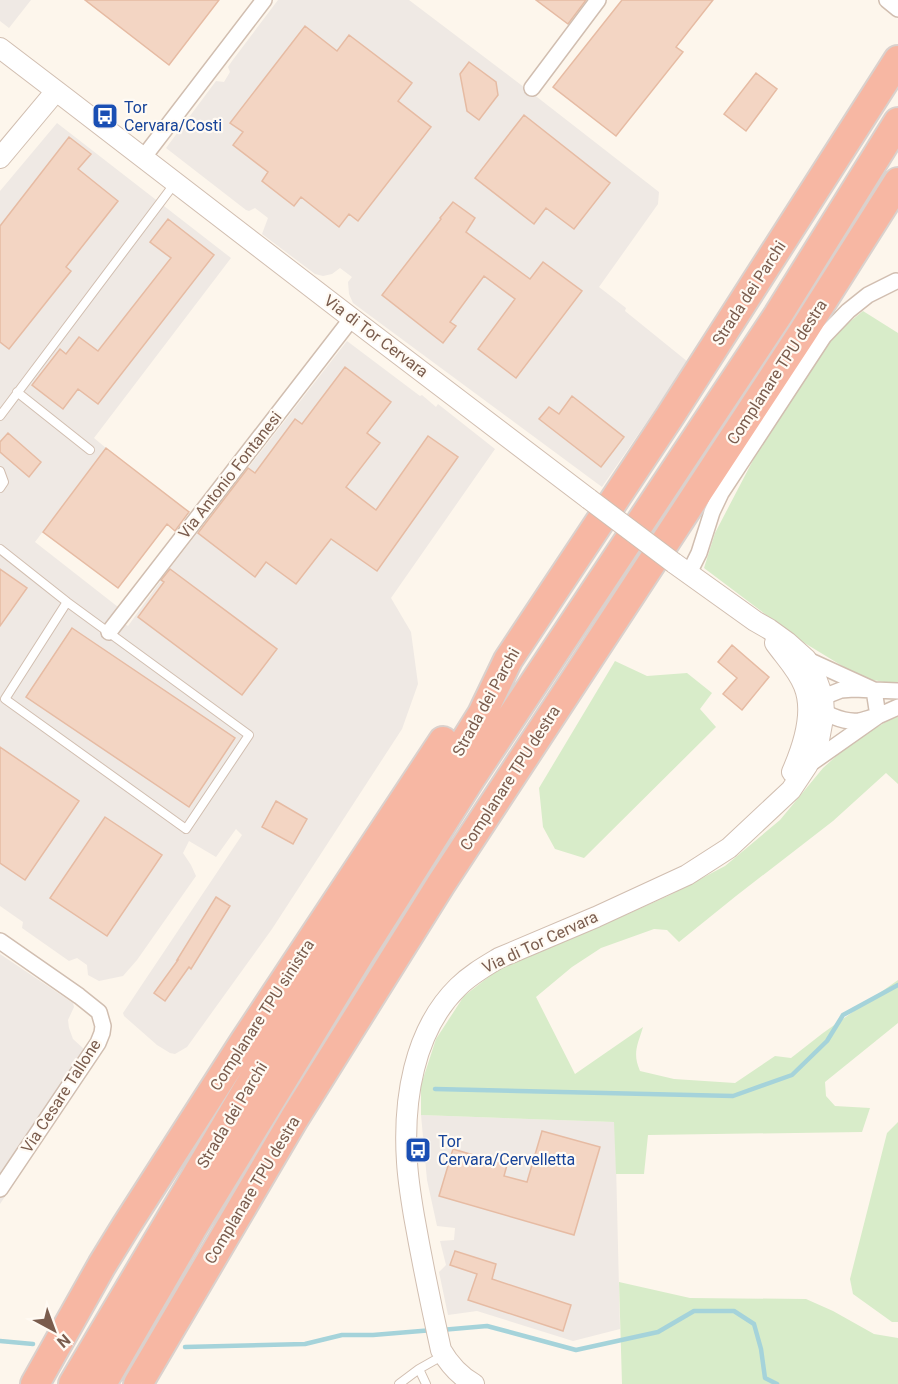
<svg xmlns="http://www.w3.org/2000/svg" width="898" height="1384" font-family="Roboto,sans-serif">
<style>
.industrial{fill:#efe9e4}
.green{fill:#d8ecc9}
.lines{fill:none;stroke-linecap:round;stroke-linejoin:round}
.stream{stroke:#a5d3da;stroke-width:4.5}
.building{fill:#f3d5c3;stroke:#e6bba3;stroke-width:1.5}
.service-casing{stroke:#d1beb0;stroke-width:10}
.minor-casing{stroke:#d1beb0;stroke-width:18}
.tertiary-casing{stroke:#d1beb0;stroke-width:22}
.motorway-casing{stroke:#dad1cd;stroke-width:32}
.service{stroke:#fff;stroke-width:8}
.minor{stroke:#fff;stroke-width:15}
.tertiary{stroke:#fff;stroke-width:20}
.motorway{stroke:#f7b7a3;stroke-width:28}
.tertiary-bridge-casing{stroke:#d1beb0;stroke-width:22;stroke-linecap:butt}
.tertiary-bridge{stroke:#fff;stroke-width:20}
.labels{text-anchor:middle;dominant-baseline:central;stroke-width:4.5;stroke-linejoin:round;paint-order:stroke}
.transit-label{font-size:16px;fill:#164399;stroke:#fffaf3;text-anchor:start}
.street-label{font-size:16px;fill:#7a5c4d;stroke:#fffaf3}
</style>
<rect width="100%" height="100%" fill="#fdf6ec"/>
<path class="industrial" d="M0,0H31L9,28L0,21Z
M278,0H409L537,97L659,192L658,204L599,287L626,308L625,311L688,362L602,487L353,303L349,294L348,282L352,277L340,268L332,274L323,276L315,274L262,234L268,218L255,208L249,211L246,210L166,148L216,81L224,82L230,72L228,67L232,61Z
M57,123L231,258L94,438L106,448L35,542L118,607L112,615L118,620L128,626L170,568L347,341L420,396L422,395L436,407L438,404L495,449L391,598L411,632L418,684L402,729L272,929L187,1047L175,1054L170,1053L157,1045L124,1016L123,1013L242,835L236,829L216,857L189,841L183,853L191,865L196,876L137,960L123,976L99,981L88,975L87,965L77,958L69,961L22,928L23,922L0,906V191Z
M0,954L73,1003L74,1007L68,1020L69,1028L73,1039L85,1050L90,1069L0,1204Z
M421,1115L615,1122L620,1329L573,1341L477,1311L448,1315L439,1272L446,1265L440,1241L454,1240L455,1228L437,1226L427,1180Z"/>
<path class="green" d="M863,311L898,333V684H895L862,678L798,639L704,568L715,533L762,443L831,337Z
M615,661L647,676L687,673L712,693L700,709L716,727L584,858L555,849L543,827L539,788Z
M898,715V784L886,773L833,821L736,896L679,942L667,930L654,929L601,948L572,967L536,997L575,1074L643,1027C638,1044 632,1053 640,1071L674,1079L735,1083L775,1056L791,1058L823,1033L898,980V1023L825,1082L826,1096L835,1106L870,1108L862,1132L648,1135L644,1174H616L614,1122L421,1115V1085L436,1039L464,996L504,965L592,930L670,895L725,866L780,820L823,768L853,741Z
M898,1122V1322H892L853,1294L850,1279L887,1133Z
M619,1282L690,1298L806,1299L833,1311L874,1334L898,1338V1384H622Z"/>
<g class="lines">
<path class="stream" d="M435,1089L733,1096L792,1075L827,1041L843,1015L898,985
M441,1330L487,1326L576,1350L658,1332L694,1311H734L754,1324L761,1349L765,1378L777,1384
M0,1341L33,1344
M185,1347L305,1344L342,1335H373L433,1330"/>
</g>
<path class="building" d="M85,0H219L169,65Z
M536,0H586L568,24Z
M622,0H713L676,47L683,52L616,136L553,87Z
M305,26L337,51L349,35L412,83L398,101L431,127L358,221L349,214L339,227L301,197L294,206L262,181L268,172L233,145L243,132L230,123Z
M469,62L496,82L498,95L479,120L467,111L460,74Z
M756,73L777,89L746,131L724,114Z
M524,115L610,183L574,229L546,208L534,224L475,178Z
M69,137L91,154L78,169L118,201L66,267L71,271L9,349L0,342V226Z
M453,202L475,218L466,232L530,279L543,262L582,291L516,378L478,349L515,299L484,276L450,322L456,326L443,343L382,295L441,219L440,218Z
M168,219L214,255L98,404L78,389L63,409L32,385L60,349L66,354L79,337L98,351L171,258L150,242Z
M345,367L391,402L367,433L380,443L346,487L376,510L428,436L458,457L377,571L331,539L296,584L266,562L255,577L198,533L248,468L255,473L295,419L302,424Z
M572,396L624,437L601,467L539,419L549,407L559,414Z
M8,433L41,462L29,477L0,452V442Z
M106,448L189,512L175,531L167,524L118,588L43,532Z
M0,569L27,588L0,626Z
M170,569L277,649L242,695L138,617L164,582L161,580Z
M72,628L235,738L189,807L26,697Z
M732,645L769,677L742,710L723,694L737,678L718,662Z
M0,747L79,801L25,880L0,863Z
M276,801L307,819L293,844L262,827Z
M105,817L162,855L107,936L50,898Z
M216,897L230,906L191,969L189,967L165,1001L154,993L178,960H177Z
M542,1131L600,1147L574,1235L439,1196L453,1149L507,1165L504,1176L527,1182Z
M455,1251L496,1264L492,1279L571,1305L563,1331L468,1300L477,1274L450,1265Z"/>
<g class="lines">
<g class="service-casing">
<path id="service" d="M17,392L90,450
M0,416L175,183
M0,471L4,482L0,488
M0,549L67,602L249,735L186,829L5,699L67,602
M419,1369L426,1384
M399,1384L419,1369L442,1356"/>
</g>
<g class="minor-casing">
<path id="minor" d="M887,0L898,9
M532,88L598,0
M143,158L264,0
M689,573L699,553L712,512L721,493L824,336L848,311L868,295L896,281
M109,632L352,318
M806,659L874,690L898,691
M854,689L874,690L878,716C872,717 865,720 859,721C841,723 823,712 808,703L841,690Z
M807,766L878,716L898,707
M0,941L79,996L99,1012L103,1026L102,1033L98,1043L0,1189"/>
</g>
<g class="tertiary-casing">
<path id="tertiary" d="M0,48C117,137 233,227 350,317C429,378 510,438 589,499
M0,158L56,91
M775,643C785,657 798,670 804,686C815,713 803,747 792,772
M474,1384C460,1376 449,1364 441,1350C431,1305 422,1261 414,1216C411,1198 408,1180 407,1162C403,1102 413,1031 458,987C470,975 484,967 499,958L596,917L687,875L729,848L791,790L807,766L819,740L824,713L823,697L815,675L806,659L787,642L769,629L755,621L674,563"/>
</g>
<g class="motorway-casing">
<path id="motorway" d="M35,1384L102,1265L126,1226L244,1042L443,741
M73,1384L266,1058L482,714L508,660L670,416L898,60
M102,1384L193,1227L359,955L471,778L778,315L898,122
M138,1384L294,1119L441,884L803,332L898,182"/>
</g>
<use href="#service" class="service"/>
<use href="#minor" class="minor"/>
<use href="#tertiary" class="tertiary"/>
<use href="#motorway" class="motorway"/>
<g class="tertiary-bridge-casing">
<path id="tertiary-bridge" d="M589,499L674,563"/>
</g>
<use href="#tertiary-bridge" class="tertiary-bridge"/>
</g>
<defs>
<g id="bus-square" transform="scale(1.35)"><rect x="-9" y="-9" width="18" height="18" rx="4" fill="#1a4fb4" stroke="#fffaf3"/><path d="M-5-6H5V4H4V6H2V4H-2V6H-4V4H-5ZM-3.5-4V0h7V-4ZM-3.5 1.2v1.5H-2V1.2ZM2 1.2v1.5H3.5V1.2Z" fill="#fff"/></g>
</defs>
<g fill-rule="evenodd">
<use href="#bus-square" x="105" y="116"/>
<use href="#bus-square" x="418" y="1150"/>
</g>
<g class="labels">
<g class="transit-label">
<text x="124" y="107">Tor<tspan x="124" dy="18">Cervara/Costi</tspan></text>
<text x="438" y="1141">Tor<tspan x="438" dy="18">Cervara/Cervelletta</tspan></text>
</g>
<g class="street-label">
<text transform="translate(749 293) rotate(-57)">Strada dei Parchi</text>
<text transform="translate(376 336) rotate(37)">Via di Tor Cervara</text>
<text transform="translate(777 372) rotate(-57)">Complanare TPU destra</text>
<text transform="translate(230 475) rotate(-52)">Via Antonio Fontanesi</text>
<text transform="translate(486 702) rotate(-61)">Strada dei Parchi</text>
<text transform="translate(510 778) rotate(-57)">Complanare TPU destra</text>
<text transform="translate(540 942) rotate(-25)">Via di Tor Cervara</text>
<text transform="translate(262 1015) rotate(-57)">Complanare TPU sinistra</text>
<text transform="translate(61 1096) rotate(-57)">Via Cesare Tallone</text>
<text transform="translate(232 1115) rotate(-59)">Strada dei Parchi</text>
<text transform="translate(252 1190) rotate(-59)">Complanare TPU destra</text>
</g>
</g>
<g transform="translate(54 1330) rotate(139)" stroke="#fffaf3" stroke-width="4.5" paint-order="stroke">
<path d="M0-4.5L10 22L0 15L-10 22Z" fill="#7a5c4d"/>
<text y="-9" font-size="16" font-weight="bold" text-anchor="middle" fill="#7a5c4d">N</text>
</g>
</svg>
